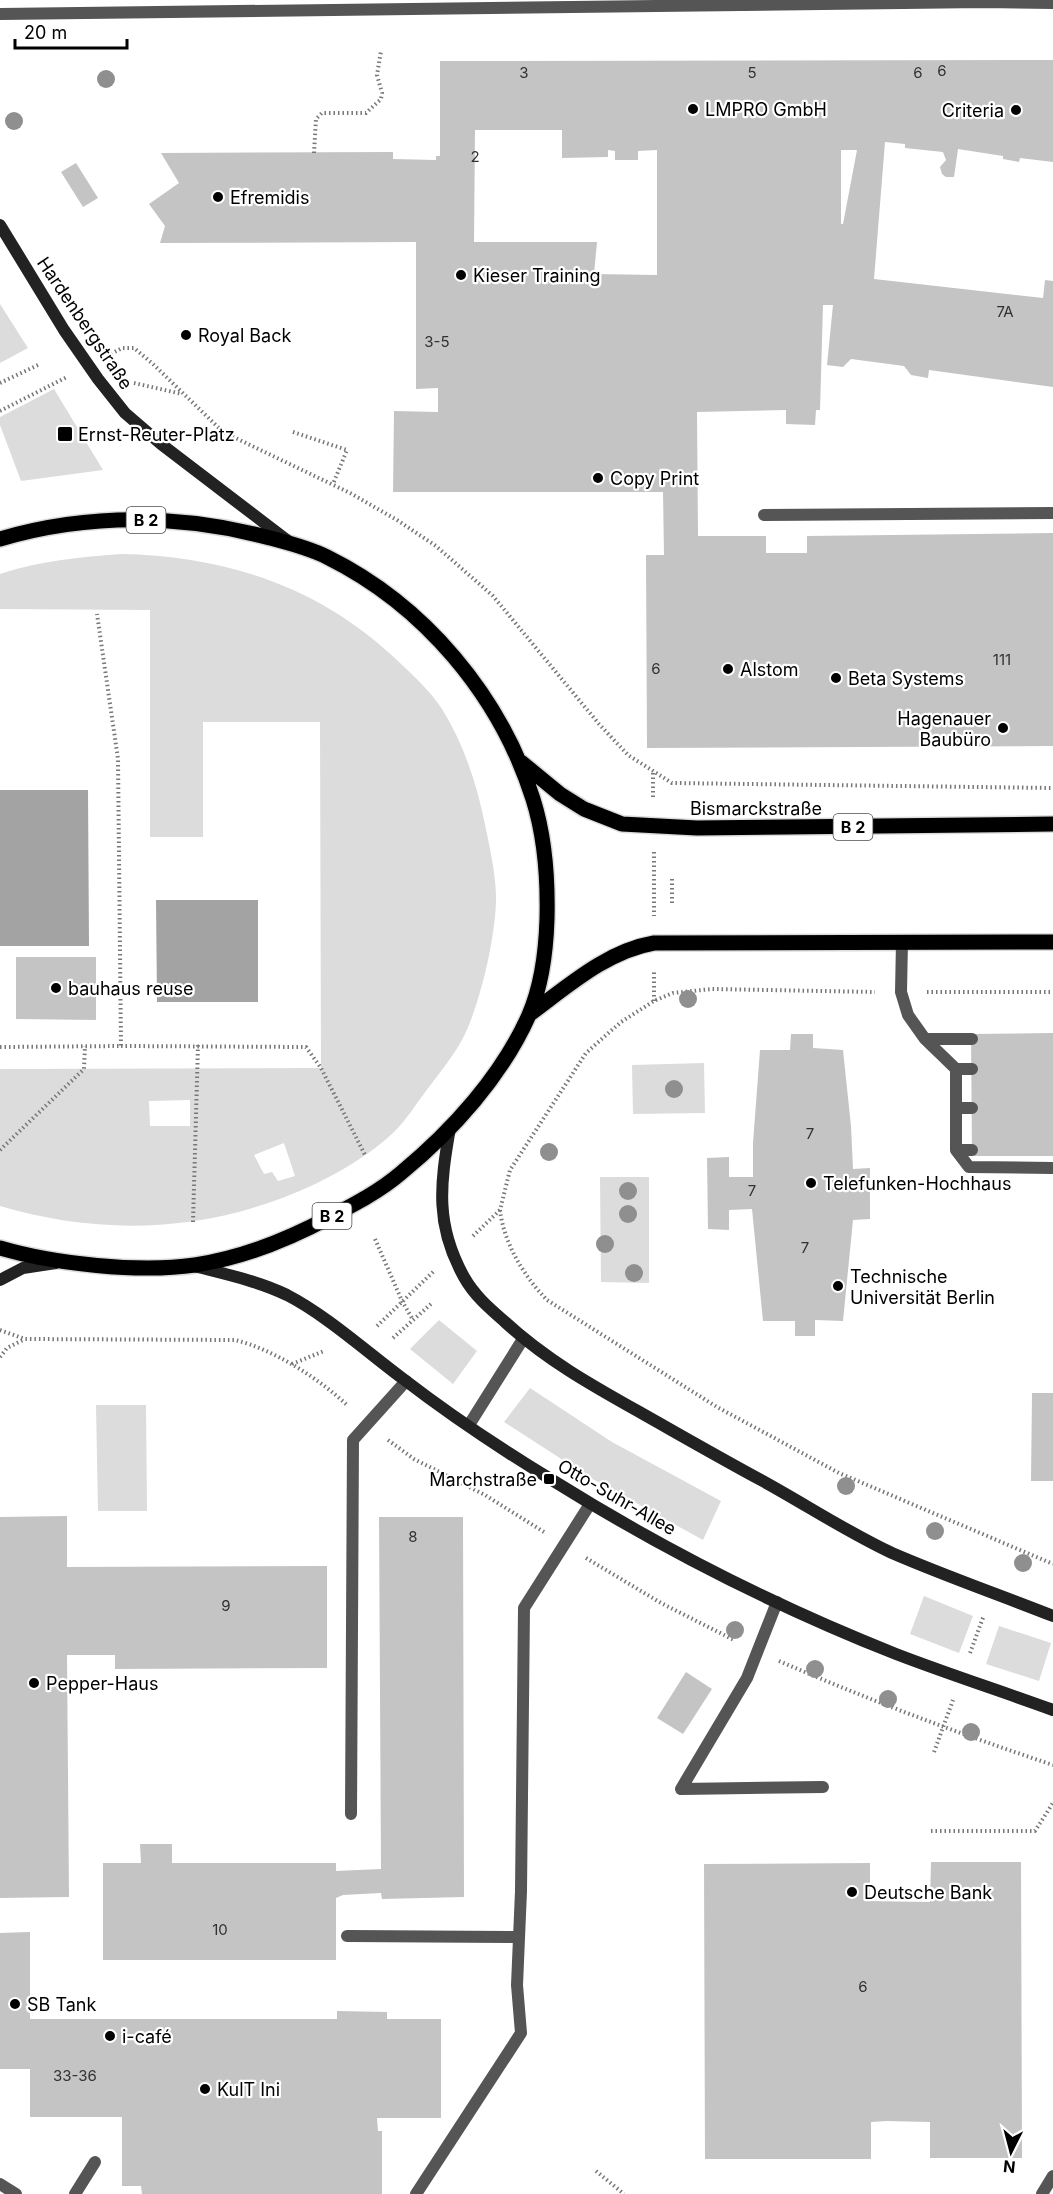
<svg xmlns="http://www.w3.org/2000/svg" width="1053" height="2194" font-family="Inter,sans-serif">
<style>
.green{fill:#dcdcdc;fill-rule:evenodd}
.water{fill:#a3a3a3}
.building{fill:#c4c4c4;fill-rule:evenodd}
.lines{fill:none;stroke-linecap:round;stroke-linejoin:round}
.primary-casing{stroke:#dbdbdb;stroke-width:18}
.path{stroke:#777;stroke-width:4;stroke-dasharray:1.5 3;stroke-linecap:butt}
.service{stroke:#555;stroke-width:12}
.minor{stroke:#555;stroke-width:12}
.secondary{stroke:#222;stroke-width:12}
.primary{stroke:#000;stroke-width:15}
.tree{fill:#8f8f8f}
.poi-dot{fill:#000;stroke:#fff;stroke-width:2}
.labels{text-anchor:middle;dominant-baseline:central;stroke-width:4.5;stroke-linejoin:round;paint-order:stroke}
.number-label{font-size:15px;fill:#313131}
.shield{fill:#fff;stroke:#4c4c4c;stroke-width:1.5}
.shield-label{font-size:16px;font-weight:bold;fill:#000}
.poi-label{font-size:18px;fill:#000;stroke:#fff;text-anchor:start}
.street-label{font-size:18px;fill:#000;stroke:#fff}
</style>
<rect width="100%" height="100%" fill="#fff"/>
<path class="green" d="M0,304L28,348L0,363Z
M54,389L103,470L21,481L0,425V417Z
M121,554C228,556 323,588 400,663C415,677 431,692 442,709C463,743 476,781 484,820C489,844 495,869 496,894C497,933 480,1006 462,1040C452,1058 438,1075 426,1091C416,1104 407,1119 395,1131C362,1163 309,1190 265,1204C179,1233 87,1232 0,1206V1069L321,1068L320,722H203V837H150V610L0,609V574C39,561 80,557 121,554ZM190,1100V1126H150L149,1101ZM284,1143L295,1176L278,1181L272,1172L264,1174L254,1155Z
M704,1063L705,1113L633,1114L632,1065Z
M600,1177H649V1283L601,1282Z
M439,1320L477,1351L453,1384L410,1349Z
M530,1388L612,1442L721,1501L703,1540L589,1477L504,1422Z
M96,1405H146L147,1511H98Z
M924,1596L973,1616L959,1653L910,1634Z
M999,1626L1051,1643L1039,1681L986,1664Z"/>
<path class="water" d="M0,790H88L89,946H0Z
M156,900H258V1002H157Z"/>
<path class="building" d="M1053,60V162L1020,158L1019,162L1003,159V156L958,149L954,177H946L942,174L940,167L946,160L943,152L905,148V144L885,142L874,279L1043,298L1045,280L1053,281V387L929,370L928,378L911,375L904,366L851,359L843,367L827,365L833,305H823L820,410H816L815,425L786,424V410L697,412L698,536H766V553H807V536L1053,533V746L647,748L646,555H664L663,492H393L394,411L438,412V388L416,389V242L160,243L165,226L149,204L179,183L161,153L393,152V159L436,160V156H440V61ZM475,130H562V158L608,157V150L615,151V160H638V151L657,150V275L594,274L597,242H474ZM841,150H857L843,224H841Z
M76,163L98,198L83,207L61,172Z
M16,957H96V1020L16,1019Z
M1053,1033V1156H972L971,1034Z
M791,1034H813V1048L843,1050L851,1126L853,1169L870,1168V1219L853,1220L843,1321L815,1320V1336H795V1321H763L752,1209L729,1210V1230L708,1229L707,1158L729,1157V1177H753V1143L760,1050H790Z
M1032,1393H1053V1481H1031Z
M67,1516V1567L327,1566V1668L115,1669V1655H67L69,1897L0,1898V1517Z
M379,1517H463L464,1897L382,1899L381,1893L343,1895L336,1898V1960H103V1863H141L140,1844H172V1863H336V1871L381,1869Z
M686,1672L712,1689L683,1734L657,1718Z
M931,1862H1021L1022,2158H930V2122L886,2121L871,2122V2159H705L704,1864L870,1863V1901L930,1902Z
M30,1932V2019H337V2011L387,2012V2019H441V2118H377L378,2131H382V2194H142L141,2186H122V2117H30V2069H0V1933Z"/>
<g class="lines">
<g class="primary-casing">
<path id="primary" d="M0,539C88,513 181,514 270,538C289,543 309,548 327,557C424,605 500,695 533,799C545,837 548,879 547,919C546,951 542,985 529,1015C502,1076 452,1131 401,1173C380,1191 355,1204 330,1217C289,1239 242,1258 195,1265C139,1273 54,1264 0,1248
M521,762L560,794L584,809L622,824L697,828L1053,824
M530,1014C568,986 607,951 654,943L1053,942"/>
</g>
<path class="path" d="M314,153L316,119L322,113H366L381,99L382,93L377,75L381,51
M111,354L122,348H134L153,364L223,432L350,493L397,520L436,546L493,596L599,724L628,755L672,783L1053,788
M0,383L38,365
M134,383L182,394
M0,411L67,377
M293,432L347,450L333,484
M653,773V799
M654,852V916
M672,903V877
M927,992H1053
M654,1001V972
M121,1046L306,1047L321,1068L365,1155
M0,1047L121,1046L118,759L97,614
M0,1150L84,1069L85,1046
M500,1210C504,1244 524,1276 547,1300L717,1407L839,1473L1053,1564
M193,1222L198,1045
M473,1236L500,1210L510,1170L586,1053L621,1022L654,1001L673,993L712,989L875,992
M375,1239L402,1301L413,1320
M377,1326L434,1271
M0,1330L25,1339L235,1340C273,1349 320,1379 348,1406
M393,1338L432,1303
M0,1357L7,1348L25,1339
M292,1364L324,1351
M388,1440L414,1459L485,1495L544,1532
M586,1558L661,1603L734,1640
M970,1653L984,1615
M779,1661C869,1700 960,1734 1053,1765
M934,1752L953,1700
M931,1831H1035L1053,1803
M596,2171L624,2194"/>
<path class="service" d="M764,515L1053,513
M902,942L901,992L908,1015L925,1039H972
M925,1039L956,1069V1150L969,1167L1053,1168
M956,1069H972
M956,1108H972
M956,1150H972
M469,1425L523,1339
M681,1789L747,1678L777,1602
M681,1789L823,1787
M351,1814L353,1440L406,1381
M347,1936L519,1937
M75,2194L95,2162
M416,2194L521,2033L517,1985L521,1891L524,1608L590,1504
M1042,2194L1053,2176"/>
<path class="minor" d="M0,14L983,2L1053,3
M0,2184L16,2194"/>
<path class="secondary" d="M0,225L64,330L98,379L125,413L161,444L288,541
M450,1128C440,1185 435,1225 464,1277C474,1295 489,1308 504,1321C546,1360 593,1386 643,1414C682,1436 722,1459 761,1480C805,1504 847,1532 892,1553C945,1576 1000,1595 1053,1616
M194,1266C225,1274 258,1281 287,1295C326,1315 367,1352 402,1378C450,1415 501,1449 552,1480C661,1548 777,1607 896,1654C948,1674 1001,1691 1053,1710
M0,1280L23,1268L56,1263"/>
<use href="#primary" class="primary"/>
</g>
<g class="tree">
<circle cx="106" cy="79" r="9"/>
<circle cx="14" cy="121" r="9"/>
<circle cx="688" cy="999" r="9"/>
<circle cx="674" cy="1089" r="9"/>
<circle cx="549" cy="1152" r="9"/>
<circle cx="628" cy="1191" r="9"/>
<circle cx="628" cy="1214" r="9"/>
<circle cx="605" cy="1244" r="9"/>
<circle cx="634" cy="1273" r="9"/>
<circle cx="846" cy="1486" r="9"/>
<circle cx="935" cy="1531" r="9"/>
<circle cx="1023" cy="1563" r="9"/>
<circle cx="735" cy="1630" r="9"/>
<circle cx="815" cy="1669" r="9"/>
<circle cx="888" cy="1699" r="9"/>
<circle cx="971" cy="1732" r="9"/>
</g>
<g class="poi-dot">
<circle cx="693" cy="109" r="6"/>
<circle cx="1016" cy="110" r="6"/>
<circle cx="218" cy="197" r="6"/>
<circle cx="461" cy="275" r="6"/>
<circle cx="186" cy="335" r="6"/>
<rect x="57" y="426" width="16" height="16" rx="3"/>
<circle cx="598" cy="478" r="6"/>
<circle cx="728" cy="669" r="6"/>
<circle cx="836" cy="678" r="6"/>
<circle cx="1003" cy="728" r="6"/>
<circle cx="56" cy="988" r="6"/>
<circle cx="811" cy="1183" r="6"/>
<circle cx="838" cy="1286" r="6"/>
<rect x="543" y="1473" width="12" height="12" rx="3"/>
<circle cx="34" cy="1683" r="6"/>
<circle cx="852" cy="1892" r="6"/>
<circle cx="15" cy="2004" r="6"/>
<circle cx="110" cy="2036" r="6"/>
<circle cx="205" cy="2089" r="6"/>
</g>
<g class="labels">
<g class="number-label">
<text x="942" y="70">6</text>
<text x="524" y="72">3</text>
<text x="752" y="72">5</text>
<text x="918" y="72">6</text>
<text x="475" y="156">2</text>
<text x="1005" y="311">7A</text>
<text x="437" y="341">3-5</text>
<text x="1002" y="659">111</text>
<text x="656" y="668">6</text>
<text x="810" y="1133">7</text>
<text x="752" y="1190">7</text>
<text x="805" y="1247">7</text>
<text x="413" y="1536">8</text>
<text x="226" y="1605">9</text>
<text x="220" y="1929">10</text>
<text x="863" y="1986">6</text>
<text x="75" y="2075">33-36</text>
</g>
<g class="shield">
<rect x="126.5" y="507" width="39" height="26" rx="4.5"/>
<rect x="833.5" y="814" width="39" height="26" rx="4.5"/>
<rect x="312.5" y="1203" width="39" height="26" rx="4.5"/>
</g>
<g class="shield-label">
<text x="146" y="520">B 2</text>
<text x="853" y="827">B 2</text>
<text x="332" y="1216">B 2</text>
</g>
<g class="poi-label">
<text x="705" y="109">LMPRO GmbH</text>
<text x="1004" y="110" text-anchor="end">Criteria</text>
<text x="230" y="197">Efremidis</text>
<text x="473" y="275">Kieser Training</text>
<text x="198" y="335">Royal Back</text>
<text x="78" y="434">Ernst-Reuter-Platz</text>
<text x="610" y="478">Copy Print</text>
<text x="740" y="669">Alstom</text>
<text x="848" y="678">Beta Systems</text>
<text x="991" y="718" text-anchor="end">Hagenauer<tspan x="991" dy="21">Baubüro</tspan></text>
<text x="68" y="988">bauhaus reuse</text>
<text x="823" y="1183">Telefunken-Hochhaus</text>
<text x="850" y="1276">Technische<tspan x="850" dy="21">Universität Berlin</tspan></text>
<text x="537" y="1479" text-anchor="end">Marchstraße</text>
<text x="46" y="1683">Pepper-Haus</text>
<text x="864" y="1892">Deutsche Bank</text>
<text x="27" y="2004">SB Tank</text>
<text x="122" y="2036">i-café</text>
<text x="217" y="2089">KulT Ini</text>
</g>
<g class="street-label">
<text transform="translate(85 323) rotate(56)">Hardenbergstraße</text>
<text x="756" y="808">Bismarckstraße</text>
<text transform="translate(617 1497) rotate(30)">Otto-Suhr-Allee</text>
</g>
</g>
<g transform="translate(1011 2152) rotate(186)" stroke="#ffffff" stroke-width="4.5" paint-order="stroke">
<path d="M0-4.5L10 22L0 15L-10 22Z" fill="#000000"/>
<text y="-9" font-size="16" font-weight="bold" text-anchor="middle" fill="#000000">N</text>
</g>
<path d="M15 39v9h112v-9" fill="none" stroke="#000000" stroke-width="3"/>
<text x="24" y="39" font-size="18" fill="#000000" stroke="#ffffff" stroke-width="4.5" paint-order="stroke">20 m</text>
</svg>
